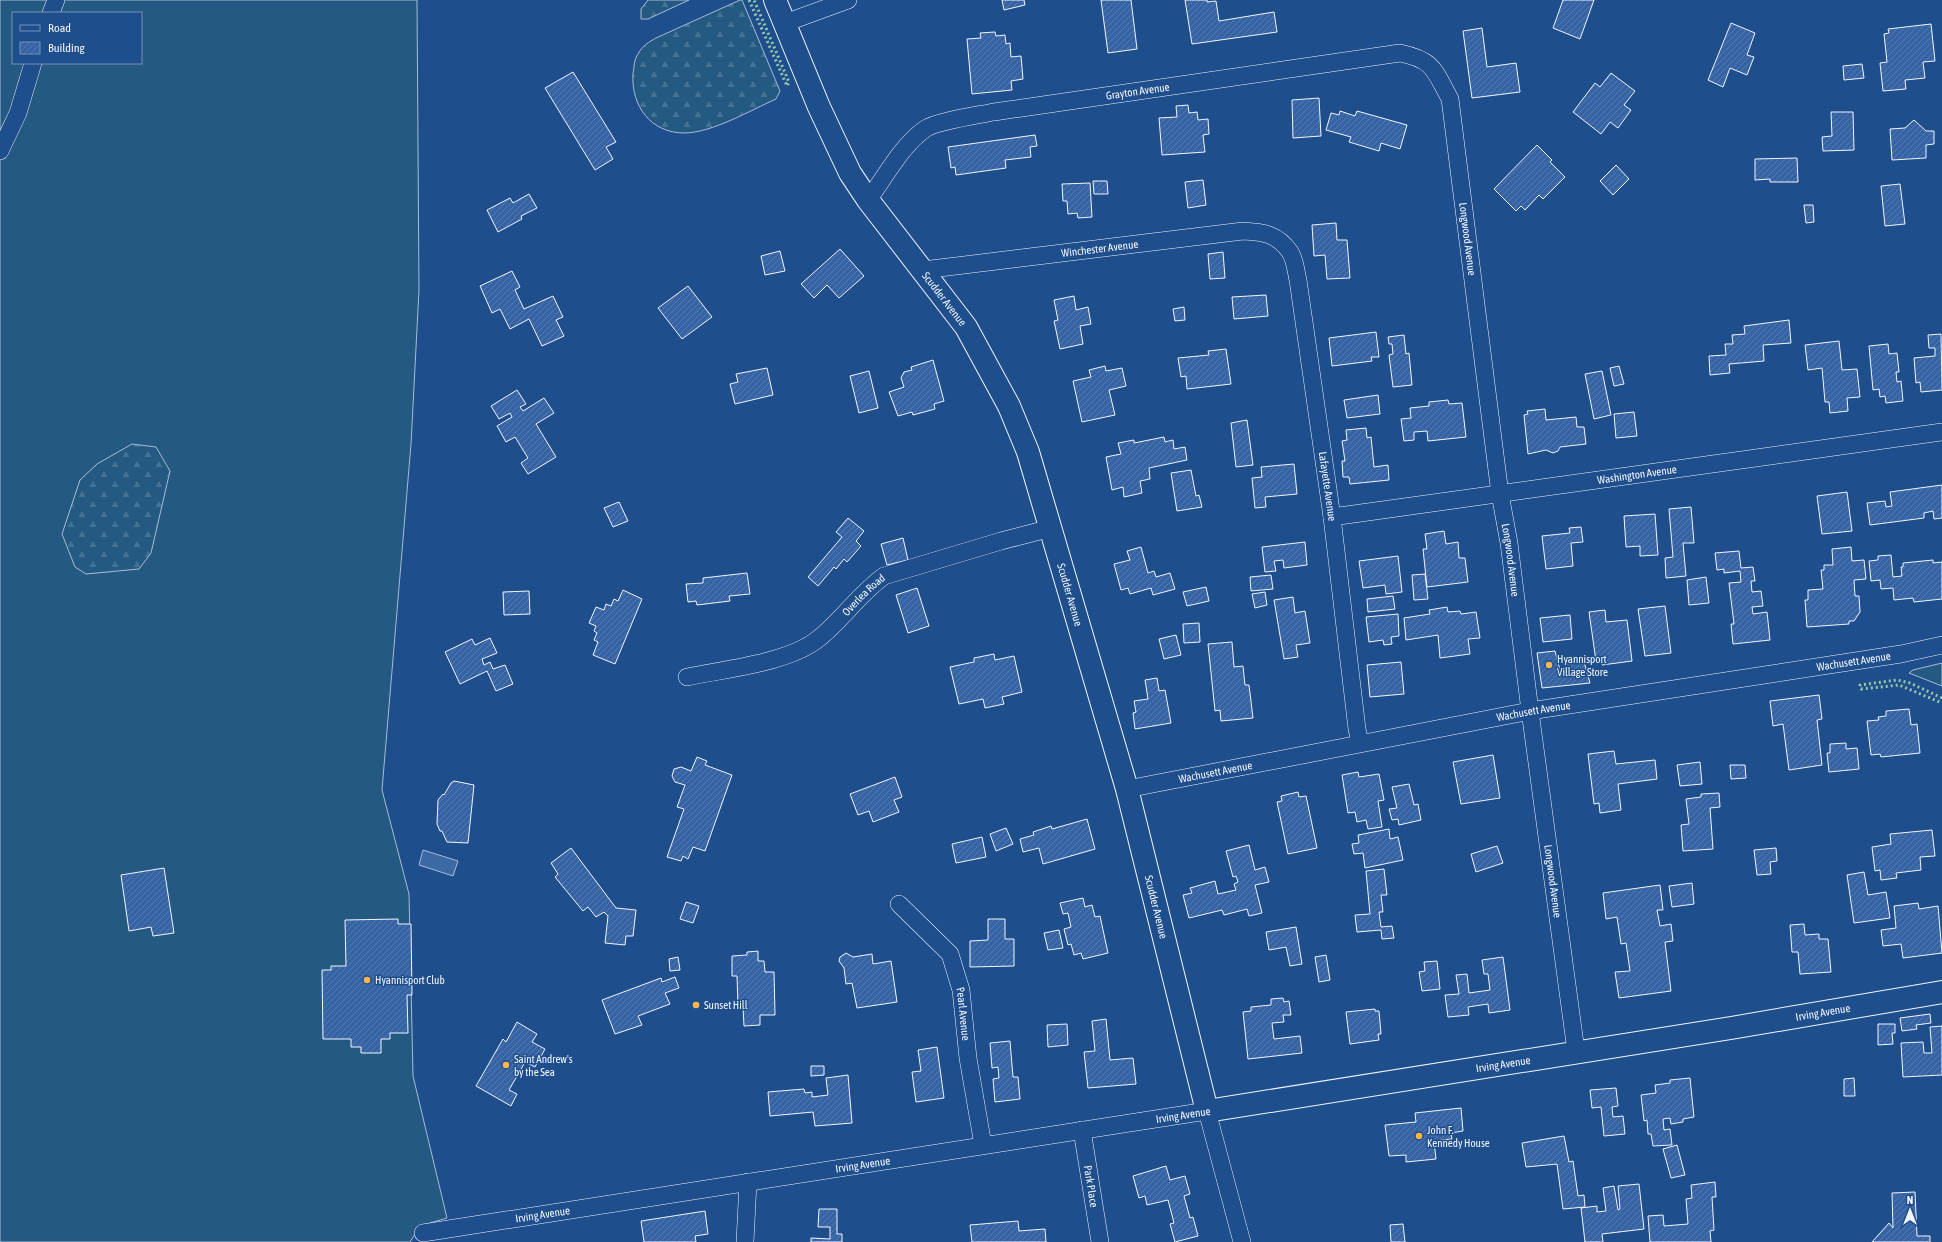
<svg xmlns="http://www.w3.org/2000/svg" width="1942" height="1242" font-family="'Asap Condensed',sans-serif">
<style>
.grass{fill:#245a82;stroke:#a8bbd7;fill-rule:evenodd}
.forest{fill:url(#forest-firs);stroke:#a8bbd7}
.water{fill:#3b69a3;stroke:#a8bbd7}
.building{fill:url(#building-hatch);stroke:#f2f6ff}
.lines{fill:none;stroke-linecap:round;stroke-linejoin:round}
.street-casing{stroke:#f2f6ff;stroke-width:18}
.secondary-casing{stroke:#f2f6ff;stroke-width:24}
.street{stroke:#1f4e8c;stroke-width:17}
.secondary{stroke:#1f4e8c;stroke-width:22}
.hedge{stroke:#97c8a6;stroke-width:3;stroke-dasharray:2 3;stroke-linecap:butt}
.poi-dot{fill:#ffb74d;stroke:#1f4e8c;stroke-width:1.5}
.labels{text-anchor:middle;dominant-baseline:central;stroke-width:3;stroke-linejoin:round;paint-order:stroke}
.street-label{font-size:11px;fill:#f2f6ff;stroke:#1f4e8c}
.poi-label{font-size:11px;fill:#f2f6ff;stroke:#1f4e8c;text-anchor:start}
</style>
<defs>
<pattern id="forest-firs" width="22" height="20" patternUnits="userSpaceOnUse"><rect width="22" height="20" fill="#245a82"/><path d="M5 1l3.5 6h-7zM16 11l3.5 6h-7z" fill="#447295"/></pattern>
<pattern id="building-hatch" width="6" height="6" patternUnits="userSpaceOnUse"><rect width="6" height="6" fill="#3563a3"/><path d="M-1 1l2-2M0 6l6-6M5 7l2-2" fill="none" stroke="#537ab1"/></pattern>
</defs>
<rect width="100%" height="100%" fill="#1f4e8c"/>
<path class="grass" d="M0,0H417L419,290L411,444L382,790L409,894L413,1076L447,1218L420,1226L410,1242H0ZM13,13H141V63H13Z
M1942,663V686L1909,673L1913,670Z"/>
<path class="forest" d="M648,0H689L648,19H641V9Z
M740,0H742L780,91L776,99C751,110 712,133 684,133C651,133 631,106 633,74C634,68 634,59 638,54C642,46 649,42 656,38Z
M132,444L156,447L170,471L151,553L139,569L86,574L75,567L62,534L80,480L97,464Z"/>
<path class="water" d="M423,850L458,861L453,876L419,865Z"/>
<path class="building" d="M1002,0H1024L1025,5L1004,10Z
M1101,0H1131L1137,49L1108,53Z
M1185,0H1207V2L1216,1L1219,21L1274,12L1277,32L1192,44Z
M1563,0H1594L1580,39L1553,28Z
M1731,23L1755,33L1747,55L1754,57L1747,75L1730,68L1723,87L1708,80Z
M1931,24L1935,61L1923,62L1925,78L1905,80L1906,89L1883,91L1880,63L1887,62L1884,34L1889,33L1888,29Z
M1482,28L1487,67L1516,63L1520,92L1472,98L1463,31Z
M995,32L996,36L1005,35L1006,44L1010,43L1011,57L1021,56L1023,79L1011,81L1012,90L972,94L967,39L981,38L980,33Z
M1862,64L1864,78L1844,80L1843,66Z
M573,72L616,142L606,147L613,159L595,170L545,88Z
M1611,73L1635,91L1624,105L1631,110L1618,128L1610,122L1601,134L1573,112L1595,83L1600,87Z
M1319,98L1321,136L1293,138L1292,100Z
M1188,105L1189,113L1197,112L1198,120L1208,119L1209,134L1203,135L1205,152L1162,155L1159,118L1177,117L1176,106Z
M1340,111L1355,116L1357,111L1407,125L1400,149L1381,143L1379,151L1349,142L1351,137L1326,130L1331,113L1339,115Z
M1831,112H1853L1854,150L1823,151L1822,137L1832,136Z
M1914,120L1926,131H1934V144L1926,145V158L1892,160L1890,129L1905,128Z
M1035,135L1037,146L1030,147L1031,157L1005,160L1006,168L956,175L955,167L951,168L948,147Z
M1537,145L1552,160L1550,162L1565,177L1543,199L1539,195L1525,210L1521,206L1516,211L1494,189Z
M1797,158L1798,182H1770V179L1755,180V159Z
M1616,165L1629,179L1613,195L1600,181Z
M1203,180L1206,205L1188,208L1185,182Z
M1093,181H1107L1108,194H1094Z
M1090,183L1092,217L1078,218L1077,213L1068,214L1067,201H1063L1062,184Z
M1900,184L1905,224L1885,226L1881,186Z
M529,194L537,208L521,216L522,219L498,232L487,210L510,198L513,203Z
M1804,205H1813L1814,222L1806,223Z
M1336,223L1337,240H1347L1350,278L1327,279L1325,255L1314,256L1312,225Z
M840,249L864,276L839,298L827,285L814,298L801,284Z
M780,251L785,271L765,275L761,256Z
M1223,252L1225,278L1210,279L1208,254Z
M512,271L520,287L515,290L524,309L553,296L563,317L556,320L564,336L542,346L529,319L510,329L500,309L492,313L480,286Z
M688,286L712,317L682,339L658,308Z
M1266,295L1268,316L1234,319L1232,297Z
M1074,296L1076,310L1088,307L1091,324L1080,326L1083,344L1060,349L1054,321L1058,320L1054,300Z
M1184,307L1185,320L1175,321L1173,309Z
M1789,320L1791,343L1763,345L1764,361L1729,364L1730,373L1710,375L1709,356L1726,355L1725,344H1733L1732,335L1745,334L1744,326Z
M1376,332L1379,357H1371L1372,361L1332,366L1329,338Z
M1941,334L1942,390L1921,392L1920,382L1916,383L1914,358L1935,356V348H1929L1928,335Z
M1404,335L1406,354L1409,353L1412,385L1393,387L1389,355L1393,354L1392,344H1389L1388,337Z
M1839,341L1842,370L1857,369L1860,397L1847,398L1848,411L1830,413L1829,402H1825L1822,368L1808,370L1805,345Z
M1888,344L1889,354L1897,353L1899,372H1896L1897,382L1901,381L1903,401L1886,403L1885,396L1880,397L1879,389L1873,390L1869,346Z
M1226,349L1231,384L1187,389L1186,376L1181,377L1178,358L1209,355L1208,351Z
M933,360L944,401L934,404L935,409L913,415L912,412L898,416L889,392L904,387L901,378L904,372L912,370L911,367Z
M1105,366L1106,371L1122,368L1126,386L1109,390L1115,415L1082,422L1073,381L1091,377L1089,370Z
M1619,366L1624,384L1614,386L1610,368Z
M767,368L773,395L735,404L730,384L738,382L736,374Z
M869,371L878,408L859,413L850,376Z
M1602,371L1611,415L1594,419L1585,374Z
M517,390L526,404L520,407L523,411L544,398L554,413L536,424L556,457L528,474L521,463L528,458L515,437L506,442L497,426L512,417L510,413L499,419L491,406Z
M1378,395L1380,414L1347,418L1344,400Z
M1448,400L1449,404L1462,403L1466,437L1428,441L1427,431L1414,432V440L1404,441L1401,419L1411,418L1410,408L1429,406V402Z
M1545,409L1546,420L1576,417L1577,427H1584L1586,444L1560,447L1558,451L1553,453L1546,450L1528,454L1524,415L1528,414L1527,411Z
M1634,412L1637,436L1616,438L1614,414Z
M1247,420L1253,465L1236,467L1231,423Z
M1366,428L1367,438L1371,437L1374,467L1388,465L1389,480L1350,484L1349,477H1343L1342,461H1345L1342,441L1347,440L1346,430Z
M1164,437L1165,442L1173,440L1174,449L1185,447L1187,460L1149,468L1150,479L1140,481L1142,493L1124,497L1123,487L1112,490L1106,457L1121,454L1118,443L1134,440V443Z
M1294,464L1297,494L1265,497L1266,507L1255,508L1252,478L1262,477L1261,467Z
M1191,470L1196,496L1199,495L1202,507L1177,511L1171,473Z
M1942,485V518L1934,519L1933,511L1924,513V518L1870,525L1867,503L1885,501L1886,507L1892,506L1890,492Z
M1847,492L1852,531L1822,534L1817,496Z
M619,502L628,521L613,527L604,508Z
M1691,507L1694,543H1683L1686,576L1666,578L1665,558L1673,557L1669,509Z
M1655,514L1658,555L1640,556V546L1626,547L1624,516Z
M848,518L864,531L856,541L861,546L847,562L844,559L836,569L834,567L818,586L808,577L842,537L836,532Z
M1581,527L1583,542L1571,543L1573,566L1546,569L1542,536L1570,533L1569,528Z
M1444,531L1446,544L1458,542L1459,558H1465L1468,582L1427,587L1423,549H1427L1425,534Z
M903,538L908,560L887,565L881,544Z
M1305,542L1307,565L1284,568L1283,560L1274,561L1276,571L1265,572L1262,547Z
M1141,547L1148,573L1154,571L1156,577L1170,573L1175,589L1153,595L1151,588L1130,594L1128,588L1121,590L1114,564L1130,560L1127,551Z
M1851,547L1852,561L1864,560L1866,579L1854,580L1855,596H1859L1860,612L1854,621H1849V624L1807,627L1805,600H1808V590L1823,589L1821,570H1824V565H1833L1832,549Z
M1739,551L1741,568L1753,567L1755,581H1751L1752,592L1761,591L1763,606L1752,607L1753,614L1767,612L1770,640L1733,644L1731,624H1734L1729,583L1741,582L1740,571L1724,573V569L1717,570L1715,553Z
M1891,555L1893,577L1902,576L1901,567H1903V563L1933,560V563L1942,562V599L1914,602L1913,598L1894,600L1893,588L1881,589L1880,580L1871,581L1869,561L1878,560V556Z
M1398,556L1402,592L1386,594L1385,585L1363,588L1359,561Z
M747,573L750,594L729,596L730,601L697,605L696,601L688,602L686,584L703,583V578Z
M1425,574L1428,599L1414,600L1412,575Z
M1271,575L1273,589L1251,591L1250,577Z
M1706,577L1709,603L1689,605L1687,580Z
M1206,587L1209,601L1187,606L1183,592Z
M917,588L929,626L908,633L896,595Z
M623,590L642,599L615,664L593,655L598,642L594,640L597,633L594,631L596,626L589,623L596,607L604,610L606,604L611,606L614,599L618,601Z
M529,591L530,614L504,615L503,592Z
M1265,592L1267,605L1255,608L1252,594Z
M1393,596L1395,609L1368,612L1367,599Z
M1293,597L1295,613L1305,611L1310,643L1296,645L1298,657L1284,659L1274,600Z
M1665,606L1671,653L1645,656L1638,609Z
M1447,607L1448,612L1460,611L1461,614L1476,612L1480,638L1468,639L1470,654L1440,658L1438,635L1406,640L1404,618L1430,614L1429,610Z
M1605,610L1606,622L1627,620L1632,661L1602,665V661H1596L1589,612Z
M1398,614L1399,636L1391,637L1392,644L1384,645L1383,640L1369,642L1366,617Z
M1570,615L1572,639L1543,642L1540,618Z
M1199,623L1200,642L1184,643L1183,624Z
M1176,635L1181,655L1164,659L1159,639Z
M490,638L497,653L482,659L484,665L490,662L493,669L505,665L513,684L496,691L487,671L460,684L445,652L472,639L475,645Z
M1232,642L1234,667L1243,666L1245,685H1249L1253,718L1221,721L1220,710L1215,711L1208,644Z
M1555,651L1561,674L1568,671L1564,660L1583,658L1590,683L1542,688L1537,653Z
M994,654L995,660L1014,656L1022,692L1002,697L1004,704L985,708L983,699L959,704L950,667L974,662V658Z
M1401,662L1404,694L1370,697L1367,665Z
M1157,678L1159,691L1165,690L1171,723L1135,729L1133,713L1136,712L1134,701L1148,699L1145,680Z
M1819,695L1822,719L1817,720L1822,765L1789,770L1783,724L1773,726L1770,701Z
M1909,709L1911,725L1917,724L1920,753L1881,757L1880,754L1871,755L1867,721L1879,720L1878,717L1886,716V711Z
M1846,743V749L1857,748L1859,769L1829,772L1827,753H1830V744Z
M1614,751L1616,764L1655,760L1657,779L1618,784L1621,810L1600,813L1599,803L1594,804L1588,754Z
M1493,755L1500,798L1461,804L1453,762Z
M697,757L707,761L705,765L732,775L705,851L693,847L688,859L683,856L681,861L667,857L684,809L677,807L685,785L675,782L672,776L674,769L681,767L691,771Z
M1700,762L1702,784L1680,786L1677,765Z
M1730,765H1745L1746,778L1731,779Z
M1358,772L1359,777L1379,774L1384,800L1378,801L1382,827L1368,829L1366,820L1357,822L1355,812L1348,813L1342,775Z
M895,777L902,797L894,800L899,812L873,822L869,811L858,815L850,794Z
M454,781L474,785L468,843L447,842L442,831H440L437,824L438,800L443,794L444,795L451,783Z
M1409,784L1414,805L1418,804L1421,820L1399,825L1398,819L1392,820L1389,809L1397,808L1392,787Z
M1298,792L1299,797L1306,796L1317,848L1288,854L1277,802L1282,801L1281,796Z
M1719,793L1720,807L1710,808L1713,849L1683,851L1681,825L1689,824L1686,799L1701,797V794Z
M1087,819L1095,849L1043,864L1039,848L1023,852L1020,839L1034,835L1033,832L1051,826L1052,829Z
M1006,828L1013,844L996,851L990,834Z
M1389,829L1390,839L1398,837L1403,860L1365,868L1363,853L1354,854L1352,844L1359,843L1358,835Z
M1932,830L1935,856L1920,857L1921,870L1896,873L1897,878L1881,880L1880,870L1875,871L1872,847L1891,844L1890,834Z
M982,837L986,857L956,863L952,844Z
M1249,845L1255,870L1265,867L1269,882L1255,885L1262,913L1249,916L1247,909L1224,915L1222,910L1189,918L1183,895L1192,893L1190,888L1215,881L1218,894L1236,890L1234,884L1238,882L1236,876L1233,877L1226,851Z
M1497,846L1503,863L1476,872L1471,854Z
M571,848L616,908L636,910L633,936H626L625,945L605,943L608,916L604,912L596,917L588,907L583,911L555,877L558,874L551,863Z
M1776,848L1777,861L1770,862L1771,874L1757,875L1754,850Z
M164,868L174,933L153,936L151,927L129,931L121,875Z
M1384,869L1387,895H1381L1383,912H1379L1381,927L1392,926L1394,938L1382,939L1381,930L1357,932L1355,915L1370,914L1366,871Z
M1864,872L1868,895L1886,892L1890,918L1854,923L1847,875Z
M1692,883L1694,904L1672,907L1669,886Z
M1660,885L1663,910H1657L1660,926L1671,924L1673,941L1665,942L1671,991L1619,998L1615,972L1630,971L1626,943L1621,944L1617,917L1606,919L1603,893Z
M1083,898L1085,907L1092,905L1095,917L1100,916L1108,953L1083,959L1081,953L1074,955L1071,944L1068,945L1064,929L1071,927L1068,913L1063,914L1060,903Z
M686,902L699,906L693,923L680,919Z
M1918,903L1919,909L1938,906L1942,953L1903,958L1901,944L1883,946L1881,930L1896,928L1894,906Z
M398,919V924H411L412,995H407L408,1033H390V1039H381V1053H361V1047H351V1039H323L322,970H331V966H346L345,920Z
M988,919H1005V939H1014V966L970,967V941L988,940Z
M1804,924L1805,935L1819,934V939H1828L1831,972L1800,974L1798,952H1792L1790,925Z
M1296,927L1302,964L1290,966L1286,947L1269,950L1266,932Z
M1059,930L1063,948L1048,950L1044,933Z
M758,951V961H764L765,972H774L775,1015H760V1025L744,1026L743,1006H738L737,976H732V956L747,955V952Z
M846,953L853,957L872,954L873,964L891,961L897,1002L857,1008L852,983L846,984L844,968L839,961L840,957Z
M1326,955L1330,980L1319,982L1315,957Z
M678,957L680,970L670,971L669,959Z
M1503,957L1510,1010L1489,1013L1488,1004L1468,1007L1469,1015L1448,1017L1445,995L1459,994L1456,975L1467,974L1469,993L1490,990L1488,974H1484L1482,960Z
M1437,961L1440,989L1422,991L1419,972L1425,971L1424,962Z
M675,977L679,988L665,993L670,1004L638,1016L642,1025L615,1034L602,1000L661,978L662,982Z
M1283,998L1284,1002L1289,1001L1291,1015H1283L1284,1022L1272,1023L1274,1039L1300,1036L1302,1053L1248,1059L1243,1012L1251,1011V1007L1271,1005V999Z
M1375,1009V1011H1379L1381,1034H1378L1379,1040L1350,1044L1346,1012Z
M1930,1014L1931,1023L1916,1025L1917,1029L1902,1031L1900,1018Z
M1106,1019L1110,1060L1133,1058L1136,1084L1088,1088L1084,1052L1095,1051L1092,1021Z
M517,1022L537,1034L532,1042L545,1049L535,1067L525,1062L509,1090L517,1094L511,1106L476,1086L503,1039L506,1042Z
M1067,1024L1068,1045L1048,1047L1047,1025Z
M1878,1024H1895V1033H1892L1893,1044L1878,1045Z
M1942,1026V1075L1903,1077L1901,1043L1923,1042L1924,1053H1932L1930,1027Z
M1010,1041L1013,1077H1018L1020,1099L995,1102L993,1079L999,1078L998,1067L992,1068L990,1043Z
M937,1047L944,1098L916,1102L912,1072L921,1071L918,1050Z
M811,1066H824V1075L811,1076Z
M848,1075L852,1123L815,1126L813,1112L770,1116L768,1092L804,1089L805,1093L812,1092V1097L828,1095L826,1078Z
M1690,1078L1694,1117L1683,1119V1122L1671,1124L1670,1118L1663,1119L1664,1130L1670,1129L1672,1145L1653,1146L1651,1134H1648L1647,1120L1644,1121L1641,1095L1656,1093L1655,1085L1670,1083V1080Z
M1854,1078L1855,1096H1844V1079Z
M1616,1088L1618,1106L1612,1107L1613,1117L1623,1116L1625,1134L1604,1136L1601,1107L1592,1108L1590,1090Z
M1461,1108L1463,1131L1451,1133L1452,1139L1434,1141L1436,1159L1406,1162V1155L1389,1156L1385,1125L1416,1122L1415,1113Z
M1564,1136L1569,1162L1573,1161L1578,1196L1584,1195L1585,1207L1563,1209L1557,1164L1526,1167L1522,1143Z
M1677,1145L1685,1175L1671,1178L1663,1149Z
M1166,1166L1170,1180L1185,1176L1190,1194L1184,1196L1190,1218L1193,1217L1198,1236L1175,1242L1170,1224L1174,1223L1168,1200L1147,1205L1145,1196L1139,1198L1133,1176Z
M1715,1182L1716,1197H1712L1714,1230L1710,1231L1711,1242H1650L1648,1216L1663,1215L1664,1226L1688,1224L1686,1199L1692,1198L1691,1185Z
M1639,1184L1644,1229L1602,1234L1603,1242H1585L1581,1208L1597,1206V1212L1606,1211L1603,1188L1614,1186L1618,1210L1620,1209L1618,1186Z
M1915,1192L1917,1236H1930V1242H1872L1889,1223L1893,1228L1892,1193Z
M819,1209H837V1234H842V1242H811V1238L830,1239V1227H818Z
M705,1211L708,1234L695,1236L696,1242H644L641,1221Z
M1018,1221L1019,1231L1045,1229L1046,1242H972L970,1225Z
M1403,1224L1405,1242H1391L1390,1225Z"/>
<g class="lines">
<g class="street-casing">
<g id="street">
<path d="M51,13L56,0"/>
<path d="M785,23L848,0"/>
<path d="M0,151L18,113L33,63"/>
<path id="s1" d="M868,200C886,176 901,146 925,129C936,121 979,115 994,112L1400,53C1434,60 1434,70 1450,99L1500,494L1509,543L1530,711L1576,1051"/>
<path id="s2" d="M923,270L1243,231C1263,232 1278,234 1290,252C1295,259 1296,272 1298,280L1332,517L1357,729L1360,743"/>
<path id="s3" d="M1332,517L1942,432"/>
<path id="s4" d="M687,677C725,669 788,663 818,639C842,620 859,594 884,576L1001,541L1051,528"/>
<path id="s5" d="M1127,789L1530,711L1901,654L1942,645"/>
<path id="s6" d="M899,904L950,954L961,990L968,1058L983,1145"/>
<path id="s7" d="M1082,1130L1100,1242"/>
<path id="s8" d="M423,1233L1207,1111L1242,1242"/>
<path d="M745,1242L748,1182"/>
</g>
</g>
<g class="secondary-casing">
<g id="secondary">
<path id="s9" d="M775,0L819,107L850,173L868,200L966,327L1009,406L1028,452L1127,789L1207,1111L1731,1028L1942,992"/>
</g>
</g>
<use href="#street" class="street"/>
<use href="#secondary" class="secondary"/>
<path class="hedge" d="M749,0L787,86L789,82L754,0
M1942,698L1910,683L1897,680L1860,685L1861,689L1899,685L1942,703"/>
</g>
<g class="poi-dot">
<circle cx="1549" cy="665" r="4"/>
<circle cx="367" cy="980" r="4"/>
<circle cx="696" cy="1005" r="4"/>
<circle cx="506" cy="1065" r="4"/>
<circle cx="1419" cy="1136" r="4"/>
</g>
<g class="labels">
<g class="street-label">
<text stroke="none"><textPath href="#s1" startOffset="308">Grayton Avenue</textPath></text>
<text stroke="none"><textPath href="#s1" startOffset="786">Longwood Avenue</textPath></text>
<text stroke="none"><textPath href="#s2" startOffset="178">Winchester Avenue</textPath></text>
<text stroke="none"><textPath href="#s9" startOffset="346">Scudder Avenue</textPath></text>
<text stroke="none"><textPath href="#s3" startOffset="308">Washington Avenue</textPath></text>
<text stroke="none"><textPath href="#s2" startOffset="614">Lafayette Avenue</textPath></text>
<text stroke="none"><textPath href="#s1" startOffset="1110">Longwood Avenue</textPath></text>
<text stroke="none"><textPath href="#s9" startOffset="670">Scudder Avenue</textPath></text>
<text stroke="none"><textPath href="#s4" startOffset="201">Overlea Road</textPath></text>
<text stroke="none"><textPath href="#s5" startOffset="738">Wachusett Avenue</textPath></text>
<text stroke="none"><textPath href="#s5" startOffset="414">Wachusett Avenue</textPath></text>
<text stroke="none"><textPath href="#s5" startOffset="90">Wachusett Avenue</textPath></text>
<text stroke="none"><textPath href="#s1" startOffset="1434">Longwood Avenue</textPath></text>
<text stroke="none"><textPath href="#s9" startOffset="994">Scudder Avenue</textPath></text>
<text stroke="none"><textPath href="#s9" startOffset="1828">Irving Avenue</textPath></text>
<text stroke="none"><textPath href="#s6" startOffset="133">Pearl Avenue</textPath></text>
<text stroke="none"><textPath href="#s9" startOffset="1504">Irving Avenue</textPath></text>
<text transform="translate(1183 1115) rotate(-9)">Irving Avenue</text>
<text stroke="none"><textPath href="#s8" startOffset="445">Irving Avenue</textPath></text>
<text stroke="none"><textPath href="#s7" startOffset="57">Park Place</textPath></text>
<text stroke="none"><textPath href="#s8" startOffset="121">Irving Avenue</textPath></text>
</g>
<g class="poi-label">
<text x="1557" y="659">Hyannisport<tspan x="1557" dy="13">Village Store</tspan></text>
<text x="375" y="980">Hyannisport Club</text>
<text x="704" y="1005">Sunset Hill</text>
<text x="514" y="1059">Saint Andrew's<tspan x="514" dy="13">by the Sea</tspan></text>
<text x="1427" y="1130">John F.<tspan x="1427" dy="13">Kennedy House</tspan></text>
</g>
</g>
<rect x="12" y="12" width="130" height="52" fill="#1f4e8c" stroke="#7391ba"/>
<rect x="20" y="25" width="20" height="6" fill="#1f4e8c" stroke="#7391ba"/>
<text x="48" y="32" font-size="12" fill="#f2f6ff">Road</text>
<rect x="20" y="42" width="20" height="12" fill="url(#building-hatch)" stroke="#7391ba"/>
<text x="48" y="52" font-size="12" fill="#f2f6ff">Building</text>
<g transform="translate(1910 1210)" stroke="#1f4e8c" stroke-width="3" paint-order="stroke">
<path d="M0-3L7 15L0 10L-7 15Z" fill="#f2f6ff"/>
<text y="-6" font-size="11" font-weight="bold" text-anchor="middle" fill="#f2f6ff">N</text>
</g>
</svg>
